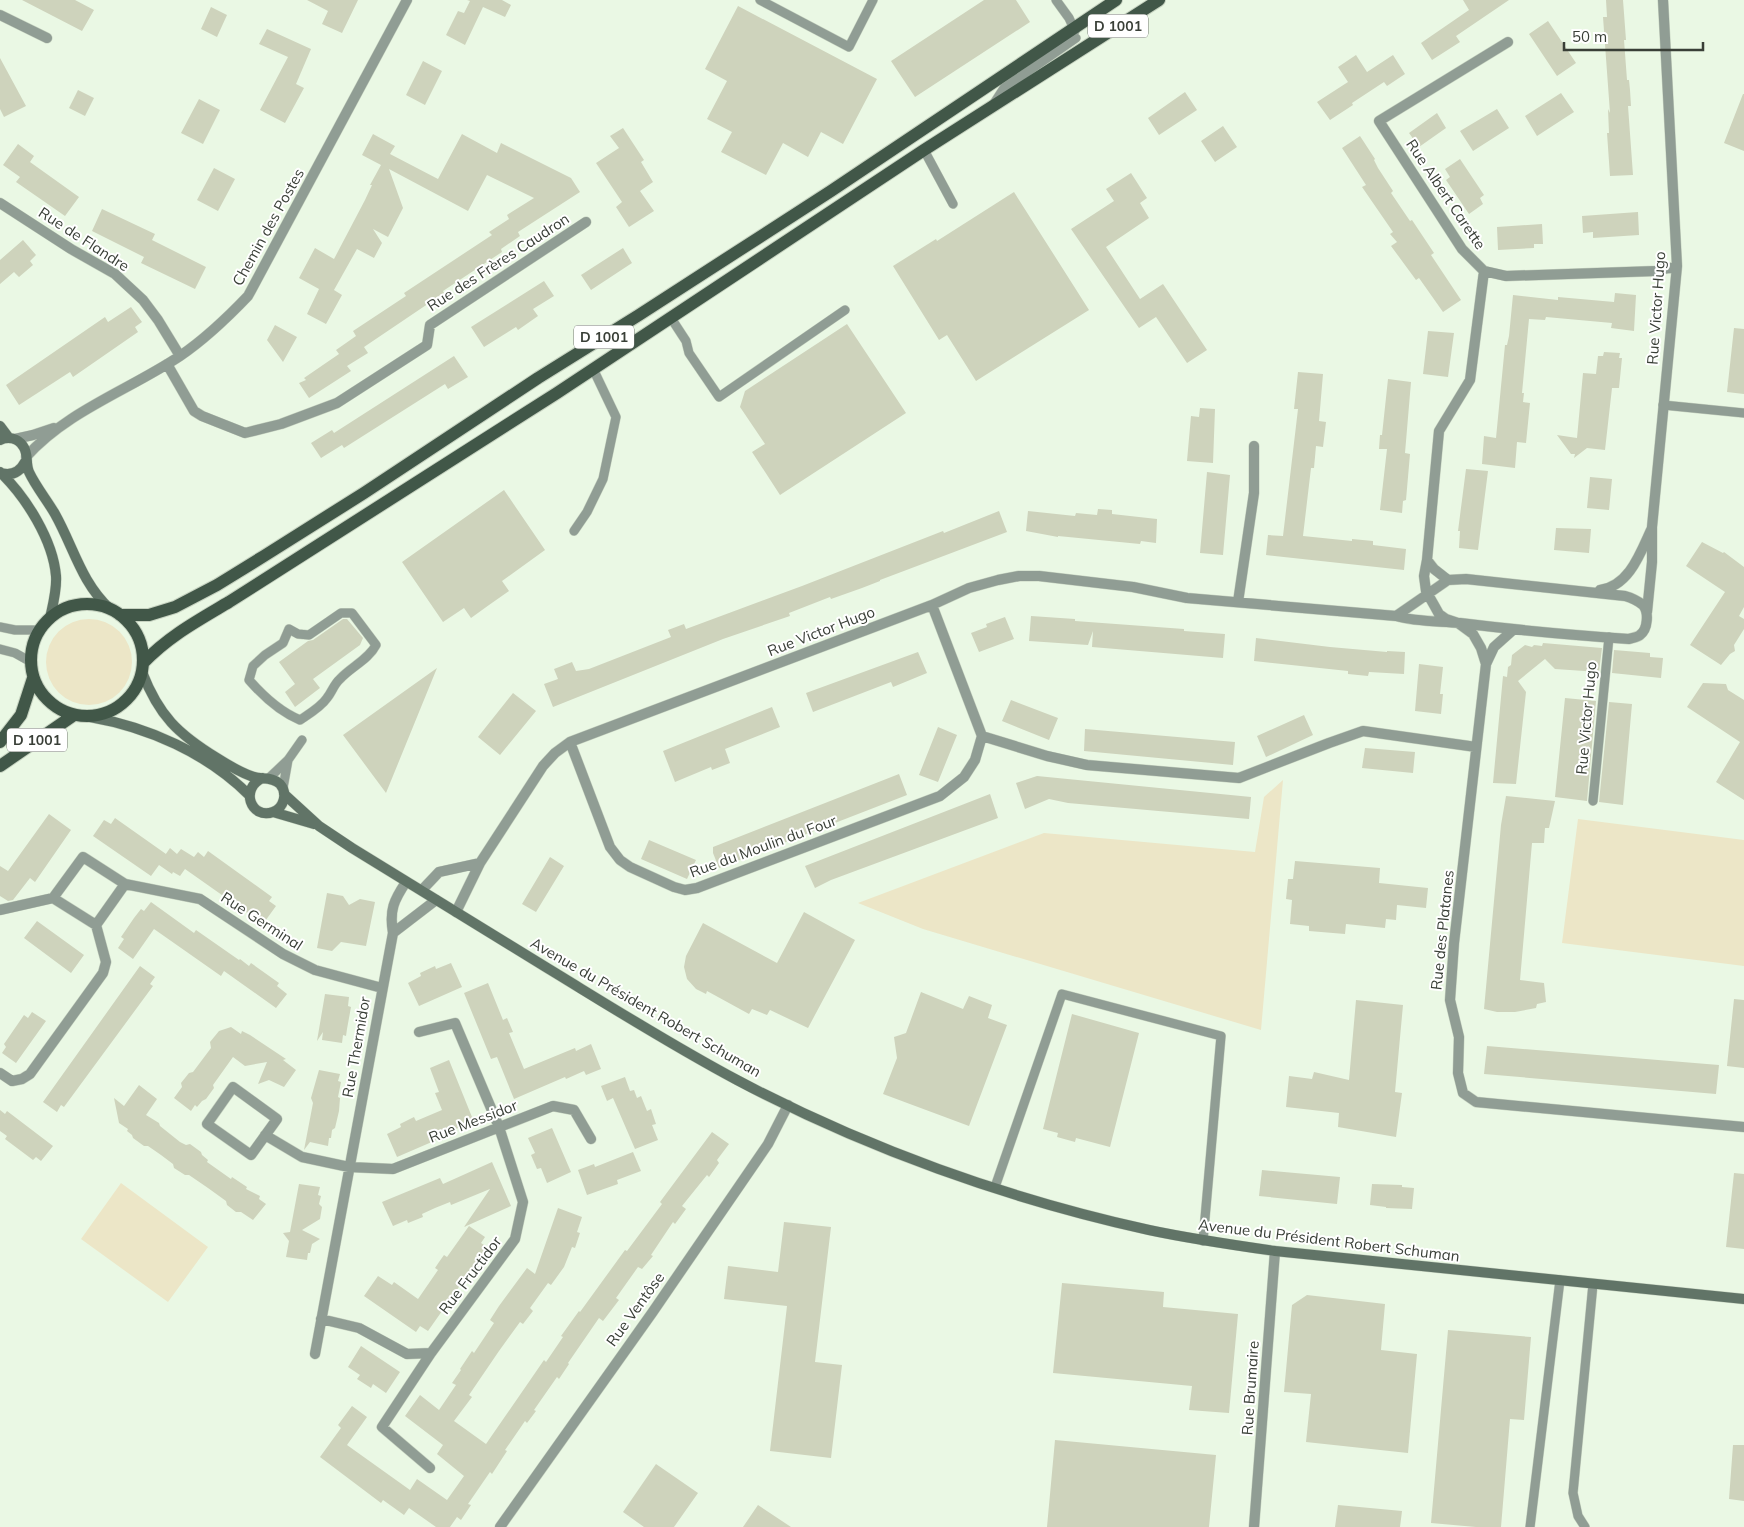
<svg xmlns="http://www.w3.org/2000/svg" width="1744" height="1527" font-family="Mulish,sans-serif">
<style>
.green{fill:#ece6c7}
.building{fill:#ced3bc}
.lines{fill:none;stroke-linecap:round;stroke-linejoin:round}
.lane-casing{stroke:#c7d3c1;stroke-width:10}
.street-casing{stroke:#c7d3c1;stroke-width:11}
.secondary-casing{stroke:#c7d3c1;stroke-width:11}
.primary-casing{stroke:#c7d3c1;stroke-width:14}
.lane{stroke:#909d94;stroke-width:9}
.street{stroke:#909d94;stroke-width:10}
.secondary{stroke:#617467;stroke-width:10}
.primary{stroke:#415748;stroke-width:12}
.labels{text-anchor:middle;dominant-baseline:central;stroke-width:4;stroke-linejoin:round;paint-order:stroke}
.shield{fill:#fff;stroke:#747973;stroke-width:1}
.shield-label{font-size:14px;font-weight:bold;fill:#393f37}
.street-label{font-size:15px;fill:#393f37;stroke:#fff}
</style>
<rect width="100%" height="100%" fill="#eaf8e4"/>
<path class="green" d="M46 662a43 43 0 1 1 86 0a43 43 0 1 1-86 0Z
M1283,780L1261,1030L923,929L858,903L1044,833L1255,852L1264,797Z
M1578,819L1744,840V966L1562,943Z
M121,1183L208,1247L168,1302L81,1239Z"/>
<path class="building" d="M22,0H75L94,10L82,31Z
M307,0H358L342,33L322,24L328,11Z
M467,0H502L511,5L505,17L483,7L465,45L446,35L458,11L464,13L470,1Z
M984,0H1016L1030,22L915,97L891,61Z
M1463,0H1509L1456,36L1460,42L1432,60L1421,43L1469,10Z
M1606,0H1623L1626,40H1624L1627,80H1629L1630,90L1631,106H1628L1633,175L1610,176L1607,133H1609L1608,109L1610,113L1603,17H1607Z
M738,6L877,79L843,144L821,132L808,157L783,143L766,175L721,152L732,132L707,119L727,81L705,69Z
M211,7L227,15L217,37L201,29Z
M1548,21L1576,63L1557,76L1529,34Z
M267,29L311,49L296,84L304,88L285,123L260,110L288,57L259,44Z
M1356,55L1367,72L1393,55L1405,74L1387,86L1384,82L1352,103L1353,105L1330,120L1317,102L1348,82L1338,67Z
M0,58L26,106L4,117L0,109Z
M423,61L442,71L425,105L406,95Z
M78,90L94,98L85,116L69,108Z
M1185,92L1197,110L1159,135L1148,118Z
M1561,93L1574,112L1537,136L1525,116Z
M1743,94H1744V151L1724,143Z
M199,99L220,110L203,144L181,133Z
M1497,109L1509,128L1473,151L1460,131Z
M1437,113L1446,128L1419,147L1409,133Z
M1223,126L1237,147L1215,162L1201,141Z
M623,128L644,160L641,162L653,182L640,191L654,211L629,227L616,207L622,202L596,163L619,148L610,136Z
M373,134L395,146L390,154L438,179L462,134L497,153L501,143L571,178L580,192L518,232L520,236L501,249L502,252L443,291L444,293L364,347L368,353L347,366L351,371L309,398L299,383L306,380L304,378L339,354L336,350L356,336L353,331L406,296L404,293L492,235L489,232L509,219L507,215L534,198L487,175L468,211L389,169L403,208L388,237L373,229L382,243L374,258L357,249L334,290L342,295L326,324L307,314L319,289L299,278L315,248L334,259L365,200L372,185H370L381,165L362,155Z
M1360,136L1375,159L1374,160L1378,168L1393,191L1391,193L1410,221L1412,220L1434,253L1431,255L1461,300L1443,312L1419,278L1416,280L1391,246L1397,242L1390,234L1393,232L1362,187L1366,185L1342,148Z
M18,144L34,156L30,162L79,197L65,216L16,182L20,177L3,165Z
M1460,159L1484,195L1480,198L1483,204L1469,214L1446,180L1450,177L1445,169Z
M214,168L235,179L218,211L197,200Z
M1131,173L1147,198L1140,203L1149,218L1106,247L1140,299L1163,284L1207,350L1187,363L1156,317L1139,328L1071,229L1114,201L1106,189Z
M1014,192L1089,310L976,381L947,335L939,340L893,266L936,239L937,241Z
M102,209L155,234L152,240L206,267L195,289L141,263L144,257L92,231Z
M1638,212L1639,235L1593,238V232L1583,233L1582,216Z
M1542,224L1543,244H1534V248L1498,250L1497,227Z
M23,240L36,255L30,261L33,265L19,277L14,272L0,284V260Z
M623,248L632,263L591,290L581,275Z
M544,281L554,296L533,309L538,316L518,330L516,327L484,347L471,327Z
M1615,293L1636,295L1634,331L1611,328L1612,323L1546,317L1545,320L1529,319L1522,393H1524L1523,402L1530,403L1526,443L1517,442L1515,468L1482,464L1484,436L1496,438L1505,345H1507L1509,336L1513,295L1558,300V297L1614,302Z
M131,307L142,322L135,327L138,332L73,377L70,372L19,405L6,385L105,317L108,322Z
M847,324L906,413L780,495L752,452L765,444L740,407L745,391Z
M275,325L297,337L283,362L267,340Z
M1734,328L1744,329V394L1727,392Z
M1428,331L1454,333L1448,377L1423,374Z
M1604,352L1620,353L1619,358H1622L1619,388H1612L1605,450L1587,448L1574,458L1575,454H1571L1557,435L1577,438L1583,373L1596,374L1598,356H1603Z
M454,356L468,377L448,389L445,384L344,448L342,445L321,458L311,443L332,430L334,433Z
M1298,372L1323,374L1319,421L1326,422L1323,447L1316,446L1314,468H1311L1303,536L1352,541V539L1373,541V545L1406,549L1404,570L1266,555L1268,535L1283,536L1298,409H1294Z
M1388,379L1411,382L1405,453L1410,454L1406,500L1403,501L1402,513L1380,510L1387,449H1379L1380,435H1382Z
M1200,408L1215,409L1213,463L1187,461L1191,416L1199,417Z
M1466,469L1488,471L1478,550L1459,548L1460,531H1458Z
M1207,472L1230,475L1223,555L1200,553Z
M1590,477L1612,479L1609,510L1587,508Z
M504,490L545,550L502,581L509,591L489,605L471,618L464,608L443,622L402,562Z
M1098,509L1112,510V514L1157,519L1156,543L1141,541L1140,544L1058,536V537L1026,531L1028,511L1075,516L1076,513L1097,515Z
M999,511L1007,532L880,580V581L862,588L831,599L830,597L789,613L790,616L723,639L553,707L544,684L558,679L554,669L572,662L576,671L589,669L671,637L668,630L684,624L686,629L802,586L943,531L944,533Z
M1556,528L1591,529L1589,553L1554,550Z
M1702,542L1723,553L1724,552L1744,567V607L1739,616L1744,619V629L1734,645L1735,651L1730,654L1721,665L1690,645L1725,592L1686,566Z
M1031,616L1075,619V621L1184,629V631L1225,634L1223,658L1092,647L1093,631L1088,645L1029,641Z
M1005,617L1014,639L979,652L971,633L987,627L986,624Z
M343,619H347L363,638L360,645L313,679L320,688L295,707L285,692L295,684L279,662L308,641L313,640Z
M1256,638L1330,647L1387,652V651L1405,652L1404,674L1369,672L1368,676L1348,674V671L1254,661Z
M1543,643L1602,648L1599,672L1555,669L1545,659L1518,681L1526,692L1516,784L1493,783L1503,676L1507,677L1508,667L1511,665L1512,655L1525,645L1532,647L1534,645L1542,646Z
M1614,650L1650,653V657L1663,658L1661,678L1612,673Z
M918,652L927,673L893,687L891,682L813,712L806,693Z
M1419,664L1443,667L1440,694H1443L1441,714L1415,711Z
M437,668L386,793L343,735Z
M1703,683L1726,684L1728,690L1744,700V800L1716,782L1740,742L1687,707Z
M513,693L536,711L500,755L478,737Z
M1565,698L1596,701L1587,801L1555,797Z
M1011,700L1058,718L1049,740L1002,721Z
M1609,702L1632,704L1623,805L1599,802Z
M772,707L780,727L725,749L730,763L712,770L711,767L675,782L663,751Z
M1304,715L1313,735L1266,757L1257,736Z
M938,727L957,735L938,782L919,775Z
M1085,729L1235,742L1233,765L1084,751Z
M1365,748L1415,752L1413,773L1362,768Z
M899,774L907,795L719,868L713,853V847Z
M1037,776L1251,797L1249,819L1068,803L1049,799L1025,809L1016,783Z
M990,794L998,818L831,880L815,888L805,866Z
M1506,796L1555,801L1549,828H1545L1544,843H1532L1520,980L1544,983L1546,1002L1537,1004L1536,1008L1515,1012H1497L1484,1009L1501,825Z
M49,814L71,830L35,882L30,878L13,900L8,901L0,896V866L8,871Z
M115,818L166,854L161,861L170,848L177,854L181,849L194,857L198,852L204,857L208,851L272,897L269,901L276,906L263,924L185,869L180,876L173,872L172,874L159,865L151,876L93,836L104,820L111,824Z
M649,840L696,860L687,879L641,859Z
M550,857L564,866L536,912L522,904Z
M1295,861L1380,868L1379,883L1428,888L1426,908L1397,905L1396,920L1386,919L1385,928L1346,924L1345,934L1309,931V926L1290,924L1292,900L1286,899L1288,879H1293Z
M327,893L343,896L349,905L360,899L375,902L366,946L341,942L332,951L317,948Z
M151,902L194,933L196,930L239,960L240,959L249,966L251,963L279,983L277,986L287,994L276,1008L224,971L221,976L154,929L133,959L118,948L124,939L121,937L134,918L141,909L144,911Z
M804,912L855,940L808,1028L770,1010L767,1015L752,1009L749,1014L707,991L706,994L696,989L687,979L684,967L686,956L703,923L777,963Z
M37,921L84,955L71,973L24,938Z
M451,963L462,987L419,1006L408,983L421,976L420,973L435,966L436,969Z
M140,966L155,977L150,984L153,986L64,1107L61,1105L57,1112L43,1102Z
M488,983L503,1020L507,1018L513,1032L509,1033L524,1069L575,1048L576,1051L591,1044L601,1069L586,1075L584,1071L566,1079L565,1077L514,1099L497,1057L491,1059L464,993Z
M921,992L963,1009L969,996L992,1005L988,1018L1007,1025L969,1126L883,1094L897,1058L894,1037L906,1033Z
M325,994L349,997L348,1006L351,1007L347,1029L346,1036L343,1035L342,1043L322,1040L323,1032L317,1041Z
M1734,999L1744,1000V1068L1727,1066Z
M1356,1000L1403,1005L1395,1092L1402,1093L1396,1137L1338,1127L1339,1113L1286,1107L1289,1076L1312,1079L1314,1072L1349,1080Z
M32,1012L46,1021L16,1063L2,1053L6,1047L4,1044L24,1015L28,1018Z
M1072,1014L1139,1033L1110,1147L1076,1138L1075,1142L1057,1137L1058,1133L1043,1129Z
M231,1027L241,1034L242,1031L250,1035L286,1059L283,1060L296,1070L284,1087L269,1080L258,1084L267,1062L245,1066L233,1057L213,1085L214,1088L206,1099L202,1101L197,1107L195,1105L191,1111L174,1098L182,1087L181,1083L189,1073L193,1072L211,1048L210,1042L219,1031Z
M1487,1046L1719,1065L1716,1094L1484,1074Z
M449,1060L474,1122L440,1135L441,1138L397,1157L387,1134L401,1127L400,1124L414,1117L416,1121L442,1110L435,1093L439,1092L430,1068Z
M319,1070L340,1074L338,1081L341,1082L338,1097L340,1098L339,1111L335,1128L332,1130L331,1138H329L328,1146L310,1142L304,1150L313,1103L311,1098Z
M625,1077L630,1091L634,1090L637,1098L641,1096L647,1111L651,1109L656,1124L652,1125L658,1140L635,1149L613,1098L607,1101L601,1086Z
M139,1085L157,1099L146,1115L159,1123L160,1126L180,1142L186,1145L190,1144L201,1152L202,1155L208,1160L207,1162L231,1179L232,1177L247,1187L246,1189L260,1196L259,1199L266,1204L253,1220L241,1212H236L227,1205L226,1201L208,1188L189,1175H185L174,1168L173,1164L161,1155L148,1146H144L133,1138L132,1135L127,1131L128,1129L119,1123L114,1098L124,1106Z
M0,1110L5,1114L7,1111L53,1146L41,1161L36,1157L33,1160L5,1139L7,1136L0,1131Z
M552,1128L571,1172L547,1183L541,1168L537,1169L531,1155L535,1153L528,1138Z
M712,1132L729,1144L717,1160L719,1163L709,1177L707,1175L682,1206L686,1209L675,1224L673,1222L651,1255L653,1256L642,1269L638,1267L616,1298L619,1300L603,1321L599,1318L568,1363L569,1364L559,1379L557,1377L534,1410L536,1411L527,1423L525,1421L505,1450L507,1451L492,1474L490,1472L468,1504L471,1505L461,1520L457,1517L450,1527H436L409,1508L404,1515L383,1500L381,1503L320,1457L341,1428L338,1425L352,1406L367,1417L347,1445L410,1490L417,1479L447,1500L464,1476L437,1454L443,1445L405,1416L420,1395L439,1410L456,1385L452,1383L461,1370L460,1369L472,1351L474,1353L494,1323L490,1320L499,1306L527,1268L535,1274L558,1208L582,1217L577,1232L580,1233L575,1248L572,1247L564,1267L551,1285L548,1283L530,1308L533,1311L523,1324L520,1322L499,1351L469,1395L472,1397L454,1421L486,1444L544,1360L546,1362L563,1337L561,1336L579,1311L580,1312L625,1250L627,1251L662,1204L660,1202Z
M633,1152L641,1171L617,1180L618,1184L587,1195L578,1170L594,1164L595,1167Z
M492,1162L511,1206L464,1227L490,1189L451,1205L450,1202L435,1208L422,1214L423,1217L408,1223L407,1220L393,1226L382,1202L440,1178L443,1184Z
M1262,1170L1340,1177L1337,1204L1259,1196Z
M1734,1173L1744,1174V1249L1726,1247Z
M299,1184L320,1187L318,1195L321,1196L319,1204L322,1207L320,1219L302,1230L320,1239L312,1244L310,1253H308L307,1260L286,1257L289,1241L283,1233L290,1232Z
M1372,1184L1402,1185V1187L1414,1188L1412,1209L1386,1208V1207L1370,1205Z
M784,1222L831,1227L815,1362L842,1365L831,1458L770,1451L787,1306L724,1299L728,1266L778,1272Z
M469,1226L485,1237L481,1243L487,1247L428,1331L420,1326L416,1332L364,1296L378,1276L392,1285L394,1282L418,1299L438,1270L435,1268L439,1262L444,1255L447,1257Z
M1062,1283L1164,1292L1163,1307L1238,1314L1229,1413L1189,1410L1192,1386L1053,1373Z
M1307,1295L1385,1304L1381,1350L1417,1354L1408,1453L1306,1442L1311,1394L1284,1392L1292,1305Z
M1448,1330L1531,1337L1524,1420L1510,1419L1501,1527H1476L1431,1523Z
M361,1346L400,1372L386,1393L373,1384L371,1388L357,1379L360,1375L348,1367Z
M1055,1440L1216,1455L1209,1527H1047Z
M1733,1445H1744V1501L1729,1499Z
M656,1464L698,1493L674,1527H644L623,1512Z
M758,1505L791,1527H743Z
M1338,1505L1402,1511L1400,1527H1335Z"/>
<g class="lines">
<g class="lane-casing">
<path id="lane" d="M760,0L849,47L873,0
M1056,0L1069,18L1075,31
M993,105L1004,88L1076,38
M924,150L953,204
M671,318L686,341L689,353L719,397L845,310
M1663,405L1744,413
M574,531L587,512L603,479L616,417L596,375L591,370
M341,613H352L376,645C369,659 351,667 340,679C334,684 332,692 327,698C321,707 309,714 300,720C280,712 263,696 249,680L253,666L265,655L283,643L289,629L298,634L309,635Z
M0,627L15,630H39
M0,649L15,653L31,662
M269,778L288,760L302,740
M283,788L288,760
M1593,801L1609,637
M995,1187L1062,994L1221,1036L1203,1241
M1530,1527L1560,1280
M1585,1527L1578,1516L1573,1493L1593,1284"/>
</g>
<g class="street-casing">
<path id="street" d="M0,15L47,38
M1508,42L1379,121L1462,249L1484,271L1506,276L1656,271L1677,266
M0,203L71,249L115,274L143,300L158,320L180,356
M1484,271L1470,380L1439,431L1427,560L1424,576L1426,591L1434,605L1439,614L1446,619L1458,623L1473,634L1481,648L1486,664
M167,364L194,411L202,416L245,433L281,424L337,403L427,345L430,325L586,222
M15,439L33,435L54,428
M26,457C67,411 129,390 180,356C205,339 227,318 248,296L407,0
M1427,560L1434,569L1448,580
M1600,590C1629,586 1640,554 1651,530
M1238,602L1254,493V446
M1647,612L1652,562V527L1677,266L1663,0
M1513,630L1494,647L1486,664L1454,943L1450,1000L1459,1037L1458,1073L1463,1093L1476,1102L1744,1127
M982,736L1047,756L1087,765L1239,778L1329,743L1363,731L1476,747
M570,742L610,847L620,860L630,867L674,887L685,890L697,888L940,796L964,777L975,760L982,736L932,605
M125,884L200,899L283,954L315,970L382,988
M422,890L439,872L480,863
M53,898L83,857L125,884L96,925
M0,910L53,898L96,925L106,962L103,973L30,1074L22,1079L12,1081L0,1073
M456,912L480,863L543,766L555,753L570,742L932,605L969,588L998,580L1019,576H1039L1133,587L1187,598L1396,616C1417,622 1439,621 1460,623C1516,630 1572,635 1629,639C1632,638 1638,637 1640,635C1648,629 1649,612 1643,605C1638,601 1632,598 1625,596L1466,579L1448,580L1396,616
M393,933L436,900
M233,1087L277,1119L251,1155L207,1124Z
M265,1135L302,1157L349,1167L393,1169L553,1106L574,1110L591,1139
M321,1319L359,1328L407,1354L431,1353L515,1239L523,1202L499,1127L455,1023L419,1032
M315,1354L393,933C389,910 394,900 406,882
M430,1468L382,1427L431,1353
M500,1527L652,1313L768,1144L788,1105
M1254,1527L1275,1251"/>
</g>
<g class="secondary-casing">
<path id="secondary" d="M0,426L9,438
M0,440C8,436 18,438 23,446C29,454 25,463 29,472C36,487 47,500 55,514C74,548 81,582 110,609
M0,472C26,497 53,540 56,576C57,590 53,604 50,618
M1,473C12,476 20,472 25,462
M142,672C159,716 178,734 217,758C228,765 240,772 251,776C261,780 272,776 280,784C288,793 284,808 273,812C251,820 239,788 263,778
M90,717C148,727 207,753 249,795
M284,794L319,826L352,848C416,887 480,926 544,966C608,1005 671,1045 737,1080C865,1148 1008,1199 1149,1230C1191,1239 1233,1245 1275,1251L1744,1299
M273,812L314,824"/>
</g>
<g class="primary-casing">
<path id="primary" d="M31 660a56 56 0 1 1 112 0a56 56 0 1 1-112 0Z
M120,615H149L175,607L217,585L264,556L364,493L538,378L639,315L831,191L1116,0
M143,663C169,636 197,621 229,602L557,393L924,150L1159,0
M0,742L21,715L33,678
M0,766L74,715"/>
</g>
<use href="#lane" class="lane"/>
<use href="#street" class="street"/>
<use href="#secondary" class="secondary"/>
<use href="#primary" class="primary"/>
</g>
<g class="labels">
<g class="shield">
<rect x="1088" y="14.5" width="60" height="23" rx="4"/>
<rect x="574" y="325.5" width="60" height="23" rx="4"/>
<rect x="7" y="728.5" width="60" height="23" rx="4"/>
</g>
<g class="shield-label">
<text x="1118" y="26">D 1001</text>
<text x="604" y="337">D 1001</text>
<text x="37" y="740">D 1001</text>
</g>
<g class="street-label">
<text transform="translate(1446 194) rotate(56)">Rue Albert Carette</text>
<text transform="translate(268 227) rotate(-61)">Chemin des Postes</text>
<text transform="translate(84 239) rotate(33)">Rue de Flandre</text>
<text transform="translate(498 262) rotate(-33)">Rue des Frères Caudron</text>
<text transform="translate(1656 308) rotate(-86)">Rue Victor Hugo</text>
<text transform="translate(821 631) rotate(-21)">Rue Victor Hugo</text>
<text transform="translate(1586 718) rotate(-85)">Rue Victor Hugo</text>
<text transform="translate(763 846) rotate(-20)">Rue du Moulin du Four</text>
<text transform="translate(262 921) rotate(33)">Rue Germinal</text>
<text transform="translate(1442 930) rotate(-84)">Rue des Platanes</text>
<text transform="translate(646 1007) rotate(30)">Avenue du Président Robert Schuman</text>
<text transform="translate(356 1047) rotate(-80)">Rue Thermidor</text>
<text transform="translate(473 1121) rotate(-21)">Rue Messidor</text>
<text transform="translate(1329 1240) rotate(7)">Avenue du Président Robert Schuman</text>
<text transform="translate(470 1275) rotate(-53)">Rue Fructidor</text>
<text transform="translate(635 1309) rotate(-54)">Rue Ventôse</text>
<text transform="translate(1250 1388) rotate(-86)">Rue Brumaire</text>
</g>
</g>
<path d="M1564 42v8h139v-8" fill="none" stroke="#393f37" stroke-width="2.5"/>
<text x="1572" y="42" font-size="15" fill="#393f37" stroke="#ffffff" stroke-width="4" paint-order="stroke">50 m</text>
</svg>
